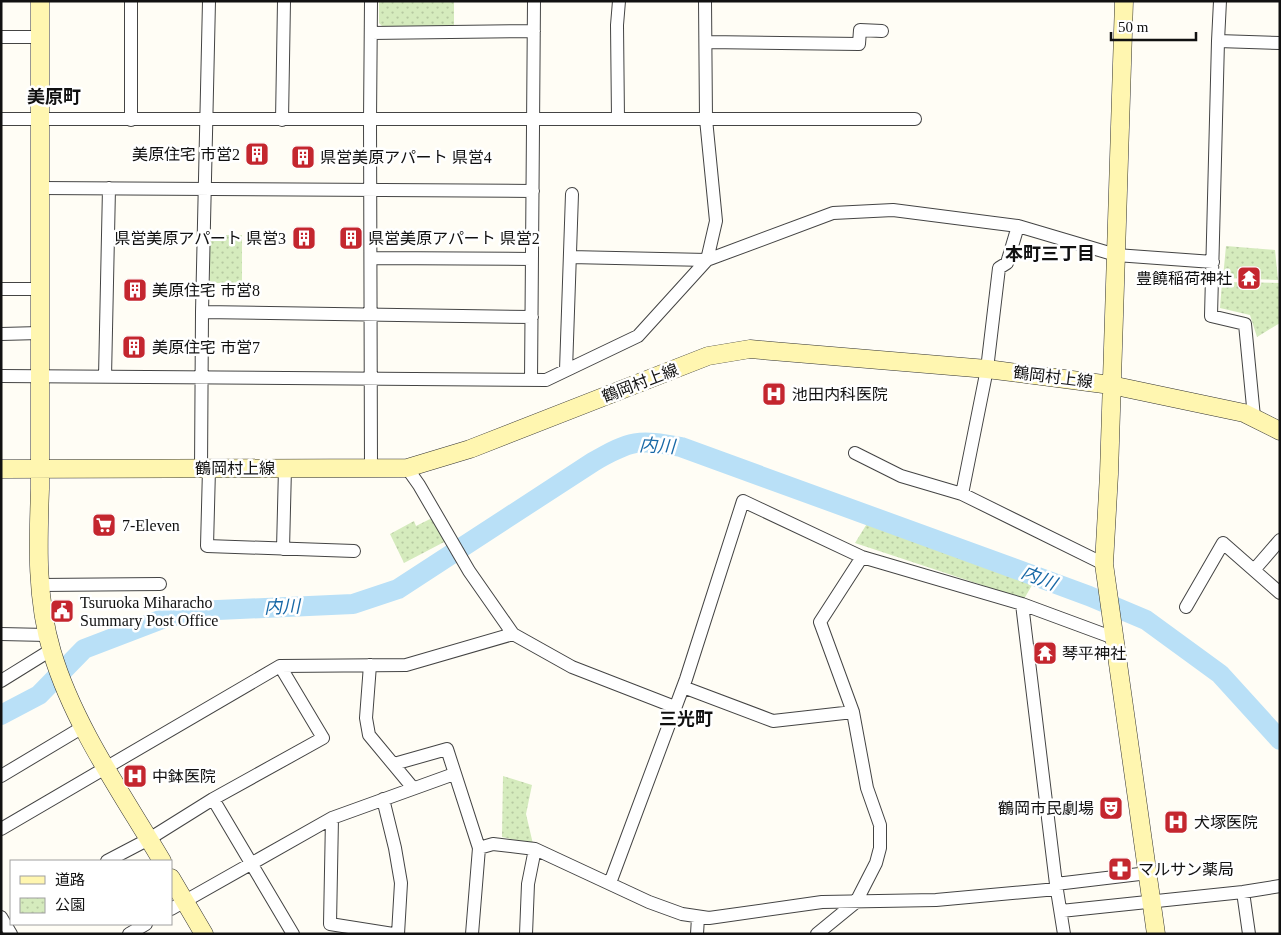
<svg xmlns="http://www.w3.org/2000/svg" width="1281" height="935" font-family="'Times New Roman','Noto Sans JP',serif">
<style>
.park{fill:url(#park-dots)}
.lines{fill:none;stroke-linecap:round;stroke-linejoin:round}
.river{stroke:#b9e0f7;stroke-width:20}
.street-casing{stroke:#444;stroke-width:14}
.secondary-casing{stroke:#333;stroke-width:19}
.street{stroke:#fff;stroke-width:12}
.secondary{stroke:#fff6b0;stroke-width:18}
.labels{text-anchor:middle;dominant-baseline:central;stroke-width:5;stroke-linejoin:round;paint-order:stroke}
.poi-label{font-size:16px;fill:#111;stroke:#fff;text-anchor:start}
.street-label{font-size:16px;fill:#111;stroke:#fff}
.neighbourhood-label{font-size:18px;font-weight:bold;fill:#111;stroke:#fff}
.water-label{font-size:18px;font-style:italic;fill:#1768a6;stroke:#fff}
</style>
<defs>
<pattern id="park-dots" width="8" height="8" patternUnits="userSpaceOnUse" patternTransform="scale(1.25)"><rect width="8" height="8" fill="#d5ebbd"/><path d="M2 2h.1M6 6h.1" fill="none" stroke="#b6c8a1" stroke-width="1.8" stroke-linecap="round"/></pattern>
</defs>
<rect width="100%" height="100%" fill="#fffdf5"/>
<path class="park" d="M379,1H454V29L387,31L379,23Z
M210,235H242V283H210Z
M1226,246L1275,250L1278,280L1223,278Z
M1222,282L1280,283V323L1257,337L1250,315L1220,308Z
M434,517L446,541L404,563L390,534L414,521L416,526Z
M868,522L1035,580L1024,599L855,543Z
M503,776L532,785L526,814L533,844L502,837Z"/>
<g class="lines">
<path class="river" d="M1,715L39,695L84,649L165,618L196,611L353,604L398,589L593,462C631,440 638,439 681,447L1013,568L1089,596L1146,620L1220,674L1280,740"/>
<g class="street-casing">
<path id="street" d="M1220,1L1218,41L1211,316L1245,324L1254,417
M371,33L534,31
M1,37H40
M1218,41L1280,43
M706,42L859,44L860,30L882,31
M1,119H915
M618,119L617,25L619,1
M131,120V1
M282,120L284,1
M40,188L533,191
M570,257L707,260L833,213L893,210L1018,226L1116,255L1213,262
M371,258L532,259
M1,289H40
M202,312L532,317
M1,334L40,333
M566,370L572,194
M1,376L546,380L638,336L707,260L716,221L706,119L705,1
M105,377L109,188
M531,380L534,1
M855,453L901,476L962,494L1104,564
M371,468L370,120L371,1
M407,468L419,485L469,571L513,634L572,667L675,707
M201,469L202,312L209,1
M209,469L207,546L354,551
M962,494L987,369L999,268L1007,263L1018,226
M283,549L285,468
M1254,570L1280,540
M40,585L160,584
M1022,604L1056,884L1064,934
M1186,607L1223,543L1280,593
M1,634L47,635
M370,665L366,718L369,735L413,788
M1,681L51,650
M683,687L773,721L853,712
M394,764L447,749L479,848L472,934
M1,776L83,727
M213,799L293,934
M383,799L395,848L401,883L398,934
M332,818L330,924L393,934
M1,829L280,666L406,665L513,634
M479,848L493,844L535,849L649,902L682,914L709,918L822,902L936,900L1057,889
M107,861L149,839L213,799L323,738L280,666
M610,883L686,679L743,501L862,557L1022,604L1114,638
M1056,884L1148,873
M1243,892L1249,934
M171,909L332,818L454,774
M1061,911L1243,892L1280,886
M1,917L11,934
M129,934L146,924
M526,934L528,884L535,849
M697,934L698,917
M817,934L856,902L876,863L880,848V825L867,788L853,712L820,622L862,557"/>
</g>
<g class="secondary-casing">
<path id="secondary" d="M40,1V489C38,544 36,599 52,652C74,726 123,795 162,861
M1124,1L1109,474L1104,564L1156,934
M1,469L407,468L470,449L708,356L750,349L772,351L987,369L1111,385L1244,413L1280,431
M171,878L204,934"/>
</g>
<use href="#street" class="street"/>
<use href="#secondary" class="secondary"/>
</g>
<defs>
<g id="building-square" transform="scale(1.25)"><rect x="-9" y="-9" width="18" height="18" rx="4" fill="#c4262e" stroke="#fff"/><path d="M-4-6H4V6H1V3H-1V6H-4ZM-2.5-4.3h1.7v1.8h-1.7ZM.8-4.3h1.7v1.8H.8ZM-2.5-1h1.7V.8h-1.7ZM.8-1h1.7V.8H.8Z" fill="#fff"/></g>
<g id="temple-square" transform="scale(1.25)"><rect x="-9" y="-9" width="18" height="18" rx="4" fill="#c4262e" stroke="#fff"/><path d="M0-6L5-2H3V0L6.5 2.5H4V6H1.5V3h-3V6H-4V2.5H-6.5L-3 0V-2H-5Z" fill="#fff"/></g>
<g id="hospital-square" transform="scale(1.25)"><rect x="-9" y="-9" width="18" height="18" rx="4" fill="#c4262e" stroke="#fff"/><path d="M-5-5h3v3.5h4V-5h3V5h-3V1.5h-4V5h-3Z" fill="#fff"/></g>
<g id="supermarket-square" transform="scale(1.25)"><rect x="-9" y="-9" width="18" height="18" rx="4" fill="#c4262e" stroke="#fff"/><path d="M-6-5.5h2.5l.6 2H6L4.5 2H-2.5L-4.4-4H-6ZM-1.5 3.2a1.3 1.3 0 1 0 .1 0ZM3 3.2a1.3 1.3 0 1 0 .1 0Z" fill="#fff"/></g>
<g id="civic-square" transform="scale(1.25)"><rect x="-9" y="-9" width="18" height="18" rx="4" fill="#c4262e" stroke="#fff"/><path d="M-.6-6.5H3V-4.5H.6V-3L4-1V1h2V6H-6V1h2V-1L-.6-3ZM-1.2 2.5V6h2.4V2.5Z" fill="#fff"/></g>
<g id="theatre-square" transform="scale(1.25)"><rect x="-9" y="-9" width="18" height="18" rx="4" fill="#c4262e" stroke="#fff"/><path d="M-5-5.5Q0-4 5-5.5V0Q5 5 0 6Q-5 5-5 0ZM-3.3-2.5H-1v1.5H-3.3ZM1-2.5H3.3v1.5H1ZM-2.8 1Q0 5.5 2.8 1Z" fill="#fff"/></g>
<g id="pharmacy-square" transform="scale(1.25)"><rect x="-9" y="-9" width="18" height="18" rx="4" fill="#c4262e" stroke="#fff"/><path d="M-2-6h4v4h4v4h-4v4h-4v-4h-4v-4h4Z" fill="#fff"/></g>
</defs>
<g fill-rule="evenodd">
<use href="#building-square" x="257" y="154"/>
<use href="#building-square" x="303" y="157"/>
<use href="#building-square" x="304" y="238"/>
<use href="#building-square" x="351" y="238"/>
<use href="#temple-square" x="1249" y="278"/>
<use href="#building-square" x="135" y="290"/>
<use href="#building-square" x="134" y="347"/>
<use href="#hospital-square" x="774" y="394"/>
<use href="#supermarket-square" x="104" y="525"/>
<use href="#civic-square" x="62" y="611"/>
<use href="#temple-square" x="1045" y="653"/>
<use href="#hospital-square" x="135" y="776"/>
<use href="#theatre-square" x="1111" y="808"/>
<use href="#hospital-square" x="1176" y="822"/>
<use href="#pharmacy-square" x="1120" y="869"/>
</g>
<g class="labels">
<g class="poi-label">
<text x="240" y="154" text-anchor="end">美原住宅 市営2</text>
<text x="320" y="157">県営美原アパート 県営4</text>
<text x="286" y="238" text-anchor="end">県営美原アパート 県営3</text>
<text x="368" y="238">県営美原アパート 県営2</text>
<text x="1232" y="278" text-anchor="end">豊饒稲荷神社</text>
<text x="152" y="290">美原住宅 市営8</text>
<text x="152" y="347">美原住宅 市営7</text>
<text x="792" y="394">池田内科医院</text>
<text x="122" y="525">7-Eleven</text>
<text x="80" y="602">Tsuruoka Miharacho<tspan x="80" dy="18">Summary Post Office</tspan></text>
<text x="1062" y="653">琴平神社</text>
<text x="152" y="776">中鉢医院</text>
<text x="1094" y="808" text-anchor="end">鶴岡市民劇場</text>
<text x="1194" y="822">犬塚医院</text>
<text x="1138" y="869">マルサン薬局</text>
</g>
<g class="street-label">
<text transform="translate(1053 377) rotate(7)">鶴岡村上線</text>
<text transform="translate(640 383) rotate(-21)">鶴岡村上線</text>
<text x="235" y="468">鶴岡村上線</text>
</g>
<g class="neighbourhood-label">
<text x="54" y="97">美原町</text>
<text x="1050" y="254">本町三丁目</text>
<text x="686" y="719">三光町</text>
</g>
<g class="water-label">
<text transform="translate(657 446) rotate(3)">内川</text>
<text transform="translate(1039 578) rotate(22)">内川</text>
<text transform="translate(282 607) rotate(-2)">内川</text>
</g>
</g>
<rect width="1281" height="935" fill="none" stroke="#111111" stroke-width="5"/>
<rect x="10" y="860" width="162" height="65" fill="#ffffff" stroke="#a0a0a0"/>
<rect x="20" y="876" width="25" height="8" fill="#fff6b0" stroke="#a0a0a0"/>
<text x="55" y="885" font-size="15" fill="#111111">道路</text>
<rect x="20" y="898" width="25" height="15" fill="url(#park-dots)" stroke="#a0a0a0"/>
<text x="55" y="910" font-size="15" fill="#111111">公園</text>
<path d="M1111 32v8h85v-8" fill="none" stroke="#111111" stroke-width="2.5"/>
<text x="1118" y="32" font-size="15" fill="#111111" stroke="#ffffff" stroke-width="4" paint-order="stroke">50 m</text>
</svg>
